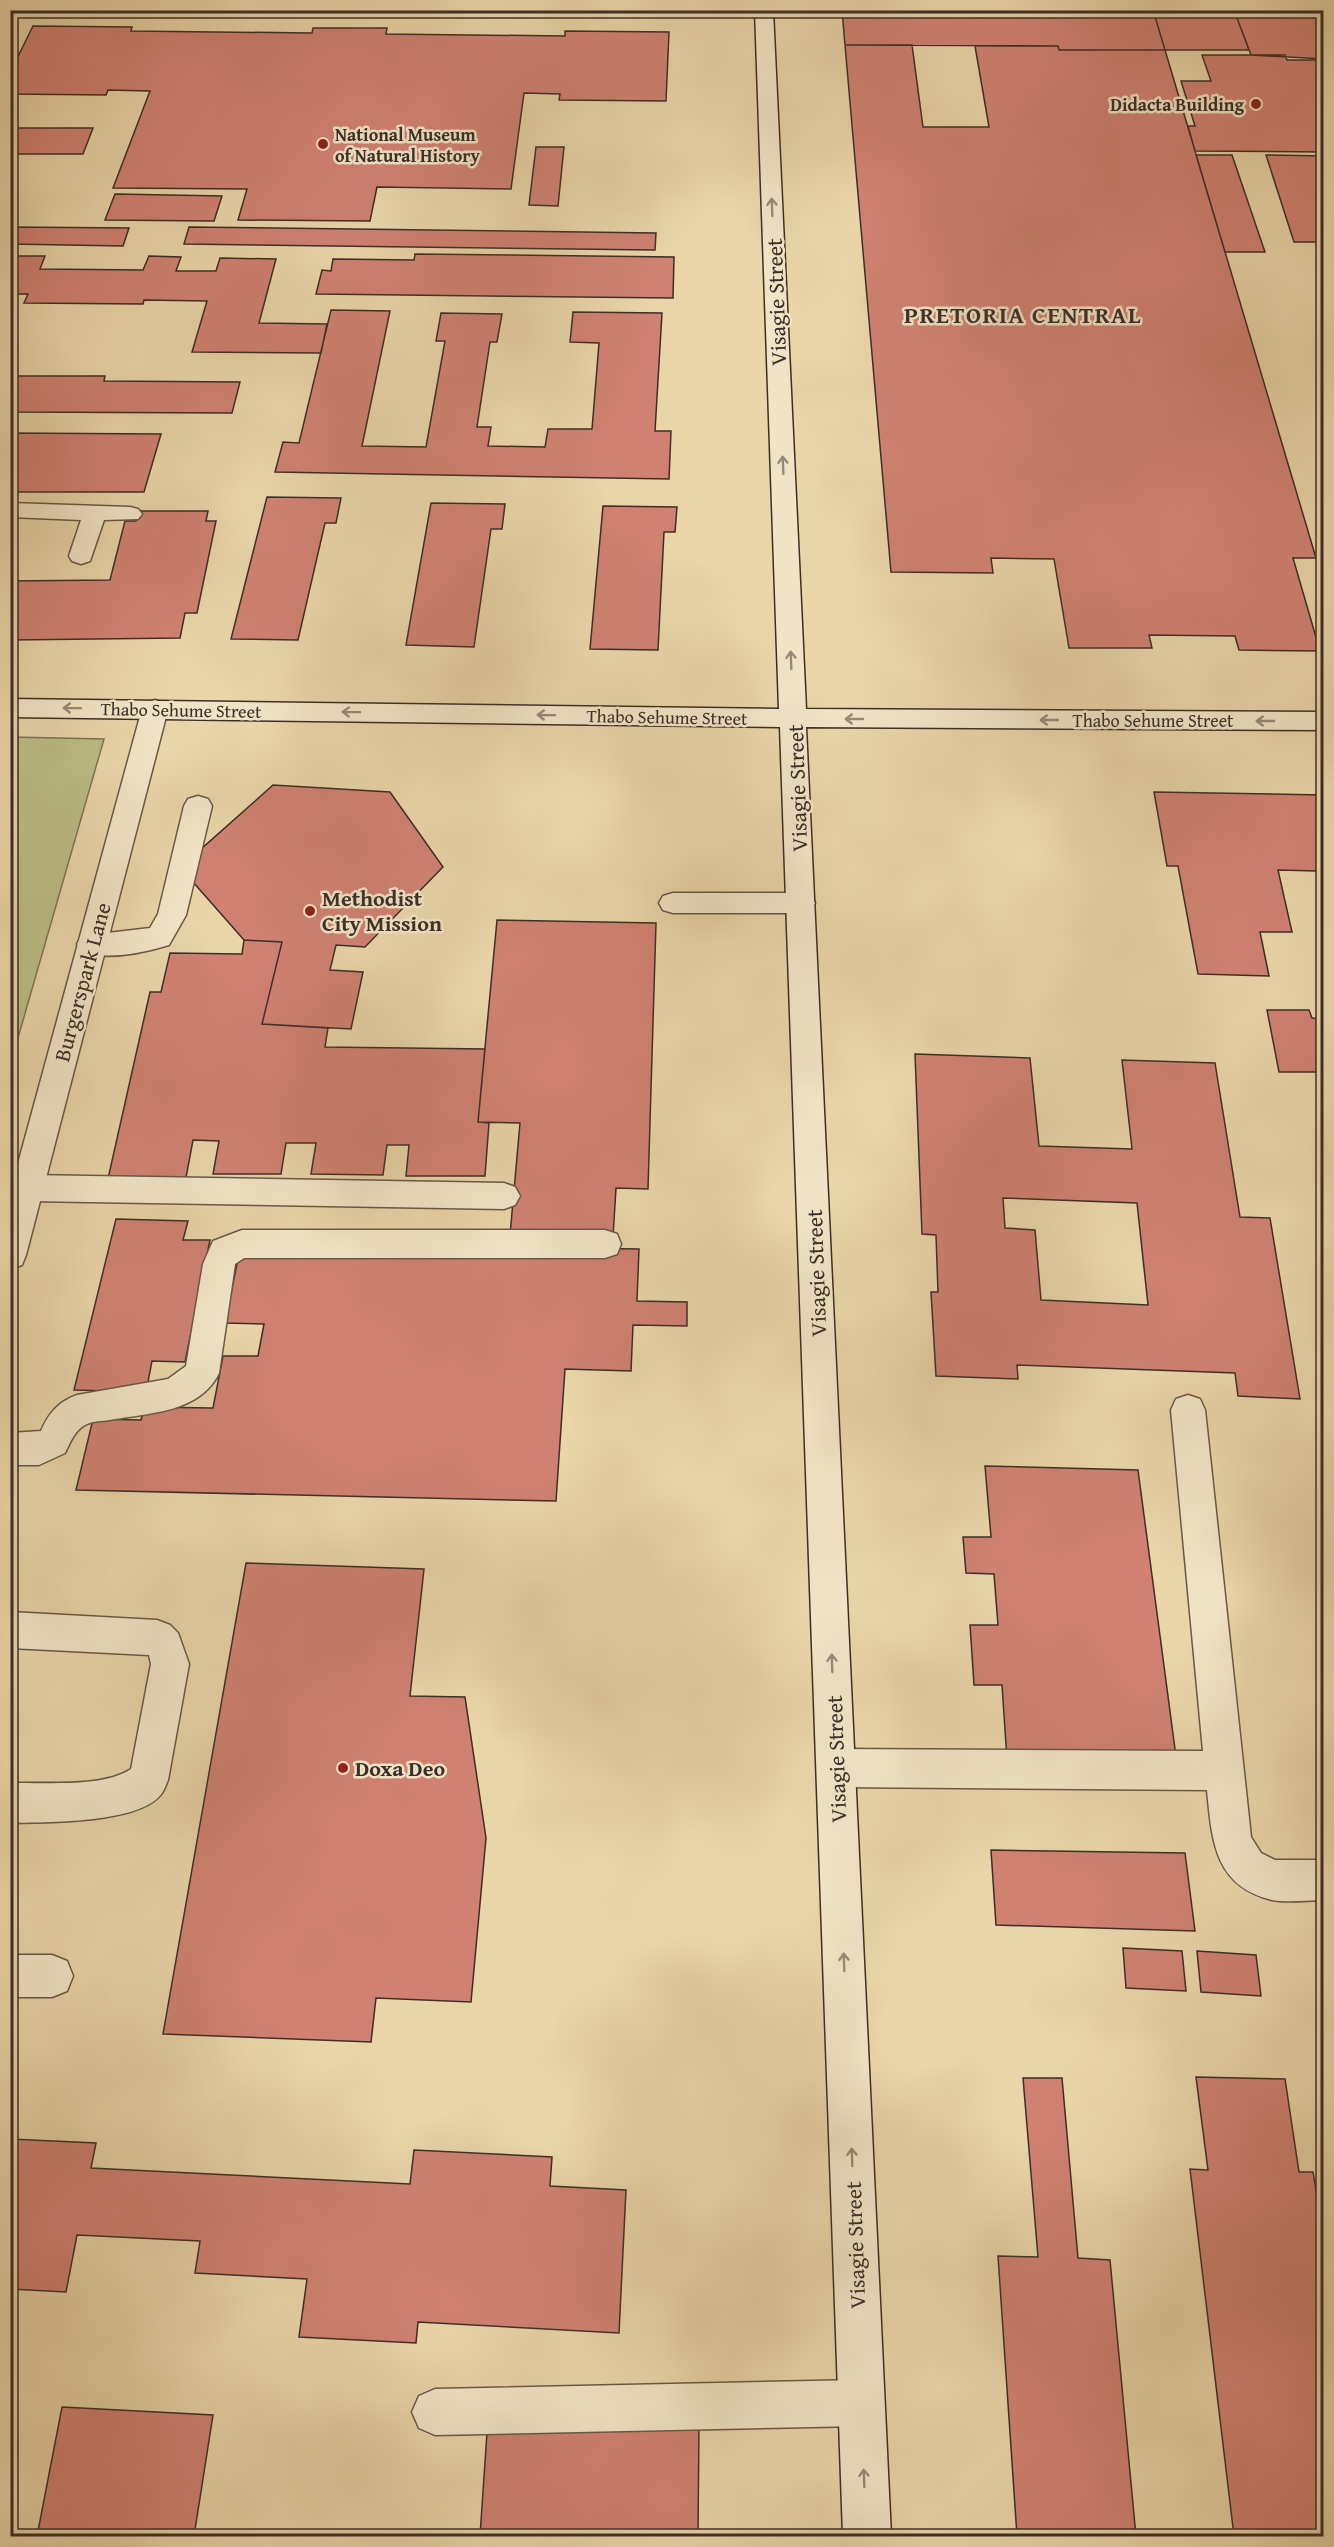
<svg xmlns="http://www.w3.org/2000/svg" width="1334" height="2547" font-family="'Gentium Book Plus',serif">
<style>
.green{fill:#bbbc84;stroke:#7c7556;stroke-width:1.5}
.building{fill:#d08172;stroke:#3c2e28;stroke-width:1.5;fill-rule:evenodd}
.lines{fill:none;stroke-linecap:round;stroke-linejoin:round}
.lane-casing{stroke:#675848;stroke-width:3}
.street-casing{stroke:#675848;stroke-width:3}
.secondary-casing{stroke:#3c2e28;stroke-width:3}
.lane{fill:#f1e4c6;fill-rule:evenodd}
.street{fill:#f1e4c6;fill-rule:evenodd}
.secondary{fill:#f1e4c6;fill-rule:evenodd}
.oneway{stroke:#968977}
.poi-dot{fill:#8f2418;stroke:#f1e4c6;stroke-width:2}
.labels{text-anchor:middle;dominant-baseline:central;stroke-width:5;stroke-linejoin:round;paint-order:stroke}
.far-poi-label{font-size:18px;font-weight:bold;fill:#3c2e28;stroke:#f1e4c6;text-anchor:end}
.far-street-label{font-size:18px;fill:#3c2e28;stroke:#f1e4c6}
.street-label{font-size:22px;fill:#3c2e28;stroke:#f1e4c6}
.poi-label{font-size:22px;font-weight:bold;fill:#3c2e28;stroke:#f1e4c6;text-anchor:start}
.far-district-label{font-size:24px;font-weight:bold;letter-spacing:1.5px;fill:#3c2e28;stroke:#f1e4c6}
</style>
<rect width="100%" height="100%" fill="#e9d5a8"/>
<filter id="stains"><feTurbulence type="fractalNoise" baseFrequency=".00333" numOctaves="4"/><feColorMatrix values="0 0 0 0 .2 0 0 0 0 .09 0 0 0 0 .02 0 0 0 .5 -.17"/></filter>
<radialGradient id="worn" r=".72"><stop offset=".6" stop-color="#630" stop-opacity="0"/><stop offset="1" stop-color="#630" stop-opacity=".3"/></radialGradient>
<path class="green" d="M11,737L104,739L11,1062L10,737Z"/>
<path class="building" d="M842,10H1153L1165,50H1059L1058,46L845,45Z
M1153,10H1234L1249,50H1165Z
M1234,10H1322L1324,59L1251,55Z
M33,26L132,27L131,31L312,33L313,28H387L386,34L565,36V31L669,32L666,101L559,100L560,94L524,93L511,189L377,187L370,221L238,220L247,189L113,188L150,91L108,90L106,95L10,94V73Z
M845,45H912L923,127H989L975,46H1058L1059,50H1165L1316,558H1293L1320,651L1239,650L1235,636L1149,635L1152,648H1069L1054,559L991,558L993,573L891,572Z
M1202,55H1285L1287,60H1324V152L1195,151L1188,126H1195L1181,81H1211Z
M10,128H93L83,154H10Z
M536,147H564L558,206L529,205Z
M1196,155H1232L1265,252H1225Z
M1266,155L1324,156V242H1294Z
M115,194L222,196L214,221L105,220Z
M10,227L129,228L123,246L10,244Z
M189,227L656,233L655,250L184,244Z
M415,254L674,257L673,298L316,294L322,270L331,271L333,259L414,260Z
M11,256H45L40,269L143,270L149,256L181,257L176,271H216L220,258L276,259L259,323L327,324L321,353L192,352L207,301L144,300L143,304L24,303L28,294H10Z
M331,310L390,311L362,446L426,447L445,341H436L441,313L502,314L497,342H490L477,427H491L488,446L545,447L548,429H592L599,343L570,342L573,312L662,313L655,431H671L669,479L275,472L283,442L299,443Z
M10,376H105L104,381L240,382L232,413L10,412Z
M10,433L161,434L144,492H10Z
M267,497L341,498L336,523H325L298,640L231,639Z
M431,503L505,504L502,529H491L474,647L406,645Z
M603,506L677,507L675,532H664L658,650L590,649Z
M139,511H208L206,521H216L197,613H185L180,638L10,640V581L110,580L125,521H136Z
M273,785L390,792L443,867L365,947L336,945L330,970L363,972L351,1029L262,1024L282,942L244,940L193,882L200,850Z
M1154,792L1324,795V899L1317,871L1278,870L1292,932H1260L1269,976L1198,974L1178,866H1167Z
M497,920L656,923L648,1189L616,1188L613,1237L510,1235L520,1123L478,1122Z
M244,940L282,942L262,1024L328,1028L325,1047L485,1049L478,1122L489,1123L485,1176H406L409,1145H387L383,1175L311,1174L316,1143H286L281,1174H213L219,1141L193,1140L185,1183H107L150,992H161L170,953L242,954Z
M1267,1010H1309L1312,1018L1324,1019V1072H1279Z
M915,1054L1030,1058L1039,1146L1132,1149L1122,1060L1215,1063L1240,1217L1270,1218L1300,1399L1238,1396L1235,1373L1017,1365L1018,1379L936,1376L931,1292H938L936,1235L922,1234ZM1003,1198L1137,1203L1148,1305L1041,1300L1035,1230L1005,1228Z
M116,1219L188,1221L183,1240H210L185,1362L152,1361L146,1392L74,1390Z
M508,1247L639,1249L637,1301L687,1302V1326L633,1325L631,1371L565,1369L556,1501L76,1490L93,1419L141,1420L144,1407L213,1408L223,1356H258L264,1324L225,1323L240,1249Z
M985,1466L1138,1470L1177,1764L1007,1760L1002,1685H974L970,1625H998L994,1574L966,1573L963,1537H991Z
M246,1563L424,1569L410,1696L465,1697L486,1838L471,2002L376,1998L371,2042L163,2034Z
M991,1850L1185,1853L1195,1931L996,1925Z
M1123,1948L1182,1951L1186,1991L1126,1988Z
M1197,1951L1256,1955L1261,1996L1201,1992Z
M1196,2077L1285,2079L1299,2172H1313L1324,2238V2536H1234L1190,2169L1208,2170Z
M1023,2078H1062L1078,2258L1110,2260L1136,2536H1017L998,2256L1038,2257Z
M10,2139L96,2143L91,2168L410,2184L414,2150L552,2157L550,2186L626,2190L619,2333L418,2322L416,2343L299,2337L307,2279L195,2273L200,2241L77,2235L66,2292L10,2289Z
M62,2407L213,2415L194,2536H37Z
M488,2418L699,2423L698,2536H480Z"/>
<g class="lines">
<g class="lane-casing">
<path id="lane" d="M10,503L130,507L138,509L142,514L138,519L104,520L90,561L81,564L72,561L69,556L81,520L10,517Z
M198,796L208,799L212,806L186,915L169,945C143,953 108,960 82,952L77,944L82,936L150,928L158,914L184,806L188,799Z
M673,893H801L811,896L815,903L811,910L801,913H673L663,910L659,903L663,896Z
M28,1175L504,1183L515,1187L520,1196L515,1205L504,1209L28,1201L17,1197L12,1188L17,1179Z
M242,1230H605L617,1234L621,1244L617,1254L605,1258H244L235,1264L219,1373C200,1413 148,1413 110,1420C103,1421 93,1421 87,1424C75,1429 70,1443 65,1453L39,1465H10V1433L41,1431C49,1413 58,1402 77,1395L168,1379L186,1366L203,1264L213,1241Z
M1188,1395L1200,1399L1205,1410L1251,1837L1261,1853L1275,1860H1324V1900C1308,1900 1288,1903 1272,1900C1214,1886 1212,1840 1207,1790L836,1787L822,1782L817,1768L822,1754L836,1749L1203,1751L1171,1410L1176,1399Z
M10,1612L157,1620L170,1625L178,1633L189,1664L168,1780C166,1784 165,1789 162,1793C141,1824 45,1822 10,1823V1783C44,1782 103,1788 131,1769L151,1664L149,1655L10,1648Z
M10,1955H52L67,1961L73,1976L67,1991L52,1997H10Z
M861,2380L877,2387L884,2403L877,2419L861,2426L435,2435L419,2428L412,2412L419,2396L435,2389Z"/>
</g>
<g class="street-casing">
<path id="street" d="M155,700L164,703L168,709L26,1255L22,1265L10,1269V1193L142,709L146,703Z"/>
</g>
<g class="secondary-casing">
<path id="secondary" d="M755,10H773L806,709L1324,712V730L806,727L891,2536H843L780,727L10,717V699L779,709Z"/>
</g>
<use href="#lane" class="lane"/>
<use href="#street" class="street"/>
<use href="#secondary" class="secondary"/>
</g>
<defs><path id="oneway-shaft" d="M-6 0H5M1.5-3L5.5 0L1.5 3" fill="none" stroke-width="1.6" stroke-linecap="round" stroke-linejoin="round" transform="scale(1.5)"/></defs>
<g class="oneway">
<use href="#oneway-shaft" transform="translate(772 207) rotate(-92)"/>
<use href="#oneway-shaft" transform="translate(783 465) rotate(-92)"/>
<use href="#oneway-shaft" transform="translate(791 660) rotate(-92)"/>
<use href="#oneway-shaft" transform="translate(72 708) rotate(-179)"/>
<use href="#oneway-shaft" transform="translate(351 712) rotate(-179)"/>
<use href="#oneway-shaft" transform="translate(546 715) rotate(-179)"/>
<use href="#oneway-shaft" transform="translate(854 719) rotate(-180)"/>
<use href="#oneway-shaft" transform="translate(1049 720) rotate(-180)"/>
<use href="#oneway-shaft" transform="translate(1265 721) rotate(-180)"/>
<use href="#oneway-shaft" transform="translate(832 1663) rotate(-92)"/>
<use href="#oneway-shaft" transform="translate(844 1962) rotate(-92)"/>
<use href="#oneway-shaft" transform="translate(852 2157) rotate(-92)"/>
<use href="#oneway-shaft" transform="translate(864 2478) rotate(-92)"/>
</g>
<g class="poi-dot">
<circle cx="1256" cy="104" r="6"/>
<circle cx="323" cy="144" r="6"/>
<circle cx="310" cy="911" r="6"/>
<circle cx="343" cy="1768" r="6"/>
</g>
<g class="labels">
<g class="far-poi-label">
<text x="1244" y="104">Didacta Building</text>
<text x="335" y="134" text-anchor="start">National Museum<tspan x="335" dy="21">of Natural History</tspan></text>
</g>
<g class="far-street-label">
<text transform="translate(181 710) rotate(1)">Thabo Sehume Street</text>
<text transform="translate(667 717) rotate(1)">Thabo Sehume Street</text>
<text x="1153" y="720">Thabo Sehume Street</text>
</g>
<g class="street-label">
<text transform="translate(776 302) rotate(-92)">Visagie Street</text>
<text transform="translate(797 788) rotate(-92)">Visagie Street</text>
<text transform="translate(82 982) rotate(-75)">Burgerspark Lane</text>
<text transform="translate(816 1273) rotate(-92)">Visagie Street</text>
<text transform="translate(836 1759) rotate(-92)">Visagie Street</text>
<text transform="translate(855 2245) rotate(-92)">Visagie Street</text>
</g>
<g class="poi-label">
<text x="322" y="898">Methodist<tspan x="322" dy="25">City Mission</tspan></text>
<text x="355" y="1768">Doxa Deo</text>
</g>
<g class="far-district-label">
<text x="1023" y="314">PRETORIA CENTRAL</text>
</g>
</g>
<rect width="1334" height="2547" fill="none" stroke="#e9d5a8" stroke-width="36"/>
<rect x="12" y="12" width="1310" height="2523" fill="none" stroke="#3c2e28" stroke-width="3"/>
<rect x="18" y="18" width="1298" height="2511" fill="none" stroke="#3c2e28" stroke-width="1.5"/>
<rect width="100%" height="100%" filter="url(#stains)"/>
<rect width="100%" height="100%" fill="url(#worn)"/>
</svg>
